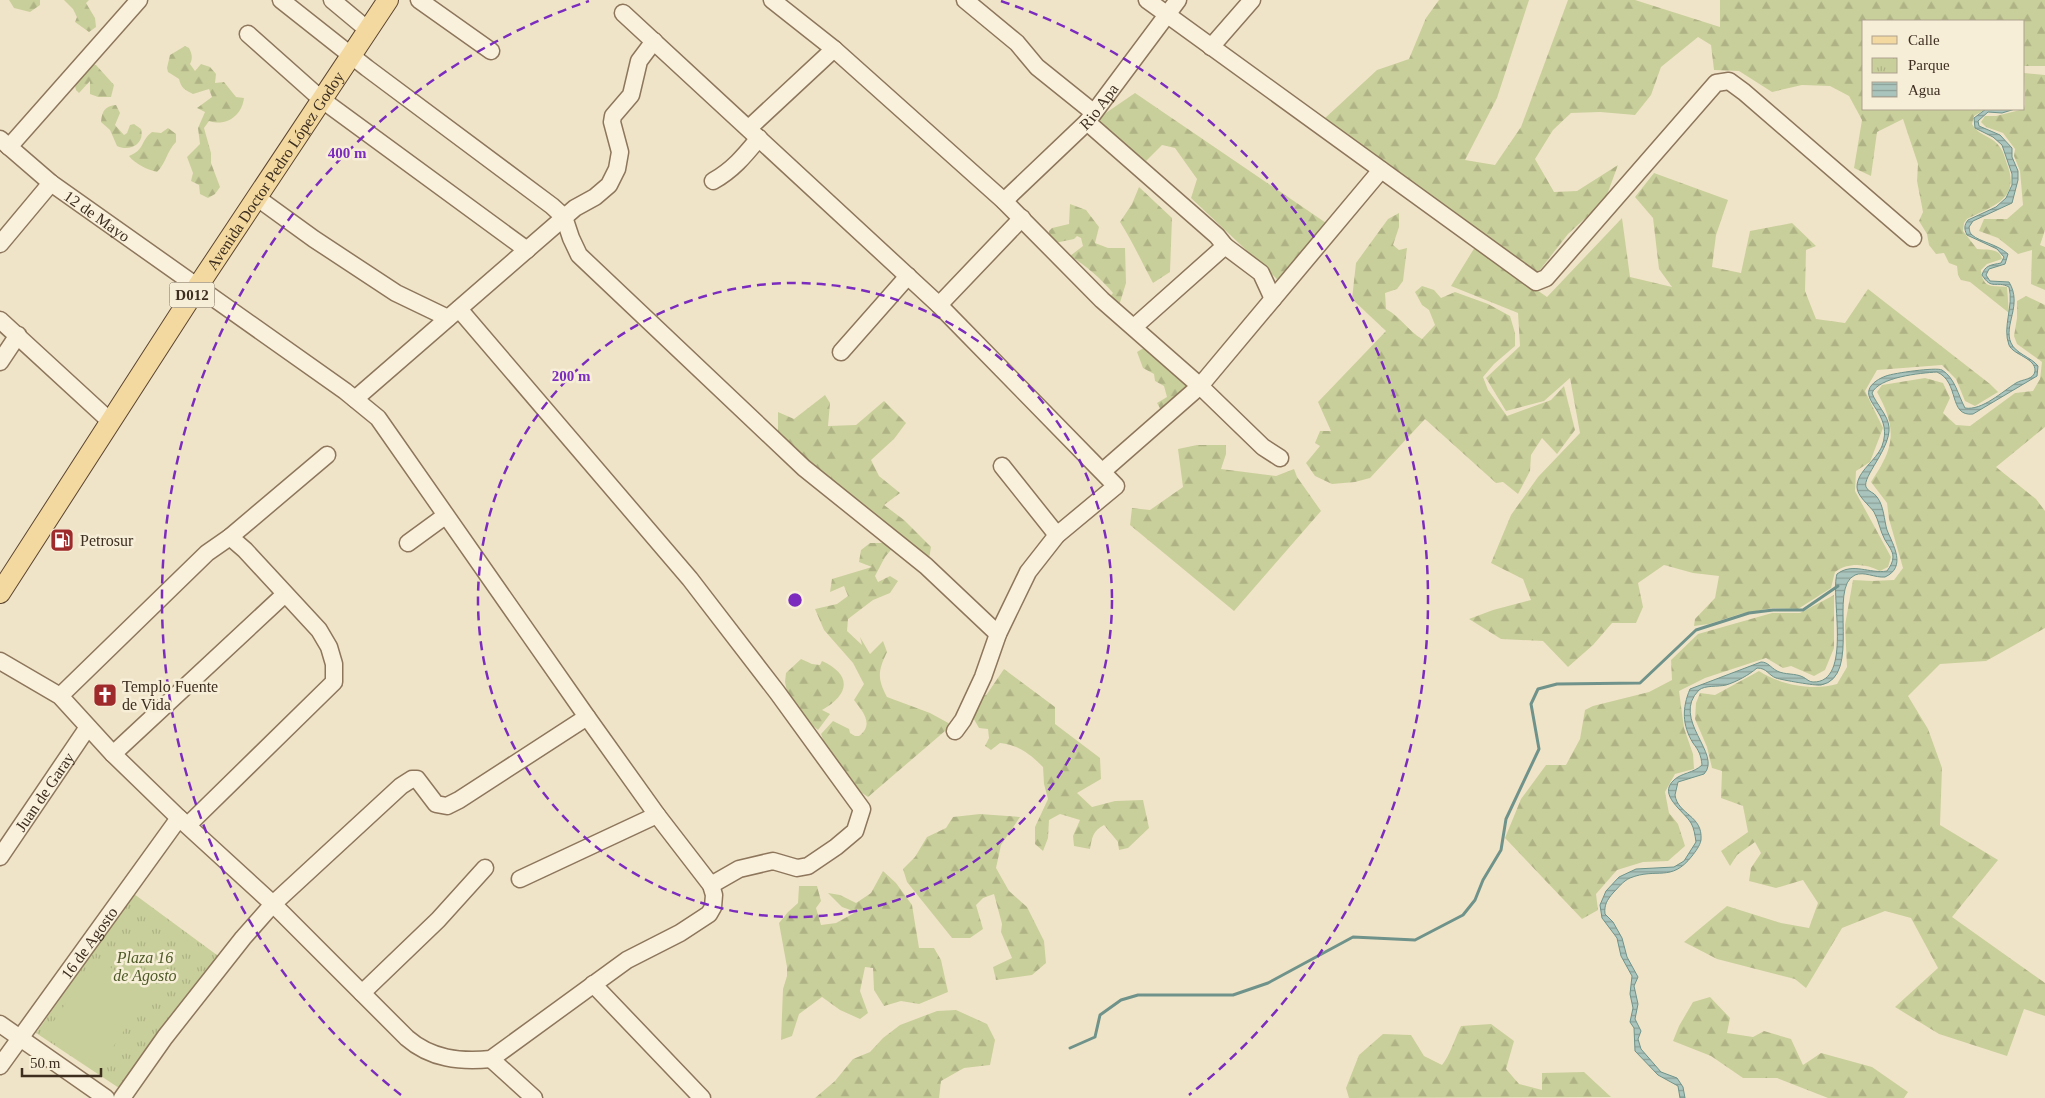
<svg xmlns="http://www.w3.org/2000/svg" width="2045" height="1098" font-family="'Times New Roman',serif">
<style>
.forest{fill:url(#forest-firs)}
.park{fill:url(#park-tufts)}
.pitch{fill:#c9cf9b}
.water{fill:url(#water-rules);stroke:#6f938a}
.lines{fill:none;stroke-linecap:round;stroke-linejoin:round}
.stream{stroke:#6f938a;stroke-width:3}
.minor-casing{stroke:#8d765c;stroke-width:19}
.major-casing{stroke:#5b4430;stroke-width:22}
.minor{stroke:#faf1dc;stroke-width:16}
.major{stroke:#f3d9a0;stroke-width:20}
.ring{fill:none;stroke:#7b2cbf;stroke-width:2.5;stroke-dasharray:9 6}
.labels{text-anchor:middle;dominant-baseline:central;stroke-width:5;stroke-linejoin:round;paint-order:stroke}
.shield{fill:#f7eed8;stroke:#756857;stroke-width:1}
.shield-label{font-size:15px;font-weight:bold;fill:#3d2e20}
.street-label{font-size:16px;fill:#3d2e20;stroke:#f7eed8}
.poi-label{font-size:16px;fill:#3d2e20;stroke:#f7eed8;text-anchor:start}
.park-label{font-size:16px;font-style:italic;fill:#4d5a26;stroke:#f7eed8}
.centre{fill:#7b2cbf;stroke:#f7eed8;stroke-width:2.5}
.ring-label{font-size:15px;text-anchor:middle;font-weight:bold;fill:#7b2cbf;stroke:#f7eed8;stroke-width:5;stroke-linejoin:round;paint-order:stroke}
</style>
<defs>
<pattern id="forest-firs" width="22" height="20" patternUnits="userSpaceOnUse" patternTransform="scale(1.25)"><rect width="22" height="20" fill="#c9cf9b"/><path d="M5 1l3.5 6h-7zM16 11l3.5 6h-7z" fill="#aeb285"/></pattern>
<pattern id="park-tufts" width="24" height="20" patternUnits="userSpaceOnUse" patternTransform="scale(1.25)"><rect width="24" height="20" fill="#c9cf9b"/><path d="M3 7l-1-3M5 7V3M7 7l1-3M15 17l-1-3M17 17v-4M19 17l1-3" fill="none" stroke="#aeb285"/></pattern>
<pattern id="water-rules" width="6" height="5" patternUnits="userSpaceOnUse" patternTransform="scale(1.25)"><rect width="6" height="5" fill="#a9c4bc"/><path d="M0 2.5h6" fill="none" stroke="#8ba098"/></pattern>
</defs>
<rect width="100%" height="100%" fill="#f0e4c8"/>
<path class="forest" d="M9,0H40V5L30,12L14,8Z
M64,0H89L86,3L95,18L96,27L89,32L75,22L77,17L73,9Z
M1439,0H1529L1497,98L1465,160L1495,165L1521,127L1568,0H1635L1720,27V0H2045V66H2024V21H1864V109H1986L1974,116L1972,124C1980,137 1991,135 1999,146C2003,150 2005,158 2007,164C2021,199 1993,206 1967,219L1964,223L1963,231L1977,249C1987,250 2000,248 2002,259L1987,264L1981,270C1983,290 1993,285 2007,287L2009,313L1970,282L1961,280L1958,275L1957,266L1949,263L1944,253L1936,254L1929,245L1927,234L1919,221L1923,212L1917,181L1918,164L1903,119L1877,132L1871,176L1854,168L1862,120L1849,96L1830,86L1802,85L1772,92L1739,71L1714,70L1711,45L1698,37L1661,67L1651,95L1635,115L1600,112L1571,113L1553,130L1535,159L1554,192L1577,191L1618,165L1605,200L1568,234L1536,275L1324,119L1377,70L1409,59L1426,18Z
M185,46L189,48C192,54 193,58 190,64L195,71L201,64L210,67L216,74L215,83L224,82L236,97L244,98C242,115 227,127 209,121L204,128L211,153V163L220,187L215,194L208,198L200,194L199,185L191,181L193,173L187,157L200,144L198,128L205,112L197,108L212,97L209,89L193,94C185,90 181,88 179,79L168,72L167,68L170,55Z
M91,64L96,65L114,85L111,97H98L90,94V81L79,93L76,90L74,82Z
M2024,73L2045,75V230L2040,245L2045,247V290L2031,284L2032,250L2018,254L1998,238L1979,231L1984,219H2007L2023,205L2020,171L2014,156L2015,149L2003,133L1986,127L1981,122L1985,116H1996L2024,109L2025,104Z
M1135,93L1329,225L1279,281L1191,198L1197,179L1175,148L1162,145L1146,161L1094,121Z
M116,105L120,113L115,125L124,135L127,133L130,125L134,124L141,129C145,144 130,152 117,146L110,130L101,122C102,111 105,106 116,105Z
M168,128L176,134V142C167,151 166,163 157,172C148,170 135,164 129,156C145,150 140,141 152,132L161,133Z
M1654,173L1728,200L1716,235L1712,267L1741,273L1750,231L1792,223L1816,246L1806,250L1805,291L1816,319L1845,323L1868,289L1990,384L1998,392L1975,406L1965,401L1956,379L1942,365L1877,370L1865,391L1883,428L1870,462L1856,471L1855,491L1891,557L1888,567L1880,571C1866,564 1849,562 1835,572L1831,588L1798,609L1773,608L1740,614L1709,624L1694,626L1695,619L1715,598L1719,576L1693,573L1664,565L1638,583L1643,607L1636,623H1612L1593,645L1568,667L1543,641L1501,639L1469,619L1493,610L1531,600L1523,579L1491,563L1511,515L1538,477L1580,433L1570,378L1544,401L1506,411L1486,378L1520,346L1518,313L1451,286L1475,247L1547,297L1622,218L1630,277L1672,287L1659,269L1653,218L1635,197Z
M1139,187L1172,218L1170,272L1153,283C1142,263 1133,242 1120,222L1132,204Z
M1070,204L1086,210L1099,227L1095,243L1108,248H1125L1126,283L1118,309L1105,303L1113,293C1100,278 1087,266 1070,256L1083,246L1081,238L1077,236L1074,239L1050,244L1049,231L1052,228L1069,224Z
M1399,213V227L1393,245L1399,250L1407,248L1403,281L1397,289L1385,293L1386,309C1401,317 1408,331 1422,339L1435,325L1429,310L1422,305L1415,292L1422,286L1434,290L1441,298L1455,292L1488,304L1510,316L1515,333V346L1494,364L1483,377L1488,390L1507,416L1551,400L1564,386L1575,430L1557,454L1542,438L1531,455L1530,471L1518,494L1503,482L1496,483L1425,419L1370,478L1355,482L1332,484L1315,476L1306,463L1320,446L1315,443L1320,431H1331L1318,402L1386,331L1352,299L1356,263L1388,219Z
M2026,296L2045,305V427L1996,467L2036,499L2045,511V628L1986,661L1940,664L1908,696L1928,729L1942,768L1940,825L1998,860L1952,917L2045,983V1016L2024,1009L2007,1056L1939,1034L1895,1007L1938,968L1911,918L1885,911L1842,928L1806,988L1795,979L1717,959L1684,942L1727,906L1781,923L1809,928L1818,903L1803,880L1776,888L1749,881L1751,868L1761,853L1755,842L1737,855L1730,866L1721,851L1748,832L1743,806L1721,798L1722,771L1712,768L1707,747L1695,719L1696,703L1700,693L1715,695L1759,671C1780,685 1813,691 1837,684L1847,667L1845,625L1853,580L1872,581L1894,580L1903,568L1889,519L1887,503L1871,482C1875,475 1880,469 1883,462C1897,436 1890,416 1877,392L1882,385L1925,378L1943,383L1950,398L1943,413L1956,425L1970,426L2015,393L2033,391L2040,379L2042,362L2017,344L2014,336L2017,318V301Z
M1147,346L1198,387L1164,415L1157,403L1167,397L1164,386L1155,381L1154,374L1143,368L1137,352Z
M825,395L830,403L828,426L856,425L884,401L906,423L894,439L871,460L879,476L900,493L884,505L904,520L931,547L929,559L778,439V412L794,419Z
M1197,445H1226V454L1221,469L1276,476L1294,469L1297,477L1321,511L1234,611L1130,525L1132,508L1150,510L1183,487L1178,449Z
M870,543H883L894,546L885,557L875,576L878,582L890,576L898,581L890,593L873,600L848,619L847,631L862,645L860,637L870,654L883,641L887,652C878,671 877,678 887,697L930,713L952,725L868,797C845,783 829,759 821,734L833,721L849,729L850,733L855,736H859C875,724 862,711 854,700L864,684L853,663L824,630L815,609L837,604L848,596L844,586L830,592L832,579L872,567L859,562L861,550Z
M1834,595V648L1825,670L1814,676L1791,666L1783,668L1766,658L1705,678L1679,691L1684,728L1693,754L1694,769L1675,774L1665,792L1669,813L1678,824L1685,846L1668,861L1643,862L1617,870L1596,894L1598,910L1582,919L1505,838L1521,799L1546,765H1566L1580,739L1585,710L1593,706L1649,692L1672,680L1671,660L1698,634L1772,613H1800Z
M801,659L812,664L820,665L822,661C853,675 849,695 822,710L830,714L818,730L798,713L789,701L785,682L786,673Z
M1004,669L1055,707V724L1100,758L1101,779L1077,793L1092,807L1115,801L1143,800L1149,828L1128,848L1119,850L1118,842L1104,825C1093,831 1092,837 1090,849L1074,846L1073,836L1080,820L1060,814L1049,820L1048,838L1043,851L1035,844V827L1048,799L1044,784L1043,767C1030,754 1019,745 1000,743L991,750L985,746L989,738L988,729L979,728L968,709L987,694Z
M980,814L1020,817L1001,845L996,868L1009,891L1027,907L1044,941L1046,963L1032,975L996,980L993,967L1012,958L1001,932L1002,924L994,894L983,898L976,905L983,929L970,938H952L907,882L903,869L915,857L927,837L946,828L953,817Z
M883,871L896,883L912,905L919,948H934L941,960L948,992L919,1004L901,1001L884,1006L874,990L873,968L865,967L860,991L868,1013L860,1019L840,1010L822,997L799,1014L792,1036L781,1040L783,989L787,976V967L779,923L788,912L798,903L799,886H817L821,901L816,908L821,925L836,923L856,912L842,907L828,893L840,895L856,903L871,893Z
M1710,997L1730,1018L1727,1033L1753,1037L1764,1031L1791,1039L1803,1065L1821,1053L1872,1067L1908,1092L1904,1098H1828L1777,1078H1743L1711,1056L1673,1041L1679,1026L1693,1002Z
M956,1010L987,1024L995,1040L990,1065L964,1068L941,1081L939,1098H815L835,1081L853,1059L870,1052L883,1038L900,1025L937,1011Z
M1491,1024L1514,1041L1506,1069L1519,1084L1542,1090V1073L1584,1072L1611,1097L1349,1098L1346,1088L1359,1055L1383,1034L1411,1035L1424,1056L1442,1065C1450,1055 1455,1038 1461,1026Z"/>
<path class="park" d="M134,894L221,958L171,1015L122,1090L36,1033Z"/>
<path class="pitch" d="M96,958L149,993L97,1071L44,1036Z"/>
<path class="water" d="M1986,109H2015L2002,113L1988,112L1978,121L1979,126L2000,135L2012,148V157L2018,171V180L2012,203L1973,221L1969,227C1970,231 1969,232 1972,235C1980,242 1997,244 2008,254L2005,264L1989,269L1986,275L1990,281L2009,282C2023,305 2003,325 2011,343C2016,354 2031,357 2038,366L2037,376L1973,414C1948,417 1960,382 1937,372C1920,373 1879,377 1872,393C1876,404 1888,415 1889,427C1891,448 1862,477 1866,487C1868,492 1874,492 1877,497C1884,506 1884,520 1887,530C1893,545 1907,567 1885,577C1875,578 1864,571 1855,575C1827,587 1863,677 1821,685C1816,686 1782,680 1776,678C1768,675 1767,668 1757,668C1749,675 1736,682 1726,685C1718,687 1705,685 1699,690C1670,719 1723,754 1704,774L1678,782L1675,795C1678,815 1703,815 1701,840C1700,846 1695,852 1692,856C1671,883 1657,867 1630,878C1623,881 1618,888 1613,893C1607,900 1604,905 1605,914L1613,922L1622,938L1627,957L1638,977L1634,986L1638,1004L1635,1019L1641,1031L1638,1039L1641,1049L1661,1072L1677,1078L1683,1087L1685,1098H1680L1678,1086L1658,1075L1635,1051L1634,1028L1630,1022L1633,1008L1630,994L1632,976L1621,956L1617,938L1602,918L1600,905L1606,891L1619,877L1636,869L1674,867L1684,861L1696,842C1695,835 1694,828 1691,823C1684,811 1657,795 1674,780C1681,773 1694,773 1702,765C1701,755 1699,751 1693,743C1682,725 1682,708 1690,689L1761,662C1768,662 1770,667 1777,671C1785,675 1795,673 1803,677C1807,679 1809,682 1813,682C1853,683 1830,596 1837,574C1853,562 1869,574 1887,571C1890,567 1893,562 1893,557C1893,551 1888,545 1885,540C1880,531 1879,521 1874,512C1869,505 1857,496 1857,487C1857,471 1876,461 1882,446C1893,417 1865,404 1869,390C1871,383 1880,378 1886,376C1894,373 1936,367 1942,370C1955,378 1958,395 1965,408C1982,411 2003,391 2016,383C2022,379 2034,380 2035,371C2036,358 2013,355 2009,345C2002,327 2014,306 2009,287C1996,280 1992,291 1982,275C1985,265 1991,265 2001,263L2004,257L1997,249L1967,235C1964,229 1964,225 1968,220L1996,207L2006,198L2012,185V174L2002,145L1993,137L1975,128L1974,118Z"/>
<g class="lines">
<path class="stream" d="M1070,1048L1095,1037L1100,1015L1121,1000L1138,995H1233L1268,983L1353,937L1415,940L1463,915L1475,900L1483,880L1501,850L1506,819L1539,749L1531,704L1538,689L1557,684L1640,683L1696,630L1749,613L1773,610H1803L1838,586"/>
<g class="minor-casing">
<g id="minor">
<path d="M281,0L367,68L552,206L564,217L571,238L579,255L804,468L926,566L998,634"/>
<path d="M332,0L368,30"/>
<path d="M419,0L491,51"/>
<path d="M772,0L834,49L1004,201L1102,300L1200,386L1263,447L1280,458"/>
<path d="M965,0L1017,43L1037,67L1093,112"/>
<path d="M1147,0L1536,282L1546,278L1716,83L1729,81L1744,92L1913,238"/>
<path d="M623,13L939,305L1116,486L1057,535L1028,572L998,634L983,677L963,720L955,731"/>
<path d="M248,34L321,99L527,250"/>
<path d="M1211,47L1252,0"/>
<path d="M1087,122L1217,236L1225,246L1134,327"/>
<path d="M749,128L834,49"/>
<path id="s1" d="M0,139L51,183L345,391L378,418L587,717L657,815L711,885L714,895L713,907L709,914L680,933L627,960L491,1059C460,1062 431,1059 407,1038L273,904L179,818L113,754L60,696L0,661"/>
<path d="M9,147L139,0"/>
<path d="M713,181C733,170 745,155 759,138"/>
<path d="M256,197L314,239L396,293L448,318"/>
<path id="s2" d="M1004,201L1087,122L1178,0"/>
<path d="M0,244L51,183"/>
<path d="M1225,246L1261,273L1273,299"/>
<path d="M939,305L1022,218"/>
<path d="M459,309L690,579L777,692L862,809L855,831L836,847L808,866L797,868L773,861L739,869L711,885"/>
<path d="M0,320L111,422"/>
<path d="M841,352L908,276"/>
<path d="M0,362L18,335"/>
<path d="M355,399L575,208L595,197L609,185L617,169L620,152L612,122L613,116L631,95L639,61L654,41"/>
<path d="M1002,466L1057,535"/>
<path d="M1103,471L1200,386L1381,170"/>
<path d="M408,543L445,516"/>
<path d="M60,696L207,553L230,537L327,455"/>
<path d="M113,754L285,594"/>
<path d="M188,825L334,682V664L329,647L319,630L245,550L230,537"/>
<path id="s3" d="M0,857L88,727"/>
<path d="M520,879L657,815"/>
<path d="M593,984L702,1098"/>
<path d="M362,993L438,920L485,868"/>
<path d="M0,1024L106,1098"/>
<path d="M491,1059L534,1098"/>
<path id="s4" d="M0,1066L179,818"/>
<path d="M122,1098L165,1037L243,938L273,904L401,786L412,779H417L436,804L447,806L459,800L587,717"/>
</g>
</g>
<g class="major-casing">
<g id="major">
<path id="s5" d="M0,593L198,286L388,0"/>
</g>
</g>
<use href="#minor" class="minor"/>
<use href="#major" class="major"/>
</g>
<g class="ring">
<circle cx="795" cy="600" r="317"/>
<path d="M401 1095A633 633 0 0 1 589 1M1001 1A633 633 0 0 1 1189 1095"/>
</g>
<defs>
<g id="fuel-square" transform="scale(1.25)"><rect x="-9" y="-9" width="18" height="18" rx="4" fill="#9e2a2b" stroke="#f7eed8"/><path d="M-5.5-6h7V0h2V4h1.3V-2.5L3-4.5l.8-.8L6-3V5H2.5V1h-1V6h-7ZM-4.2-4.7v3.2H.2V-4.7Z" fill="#fff"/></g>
<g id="church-square" transform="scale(1.25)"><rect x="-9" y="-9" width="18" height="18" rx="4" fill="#9e2a2b" stroke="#f7eed8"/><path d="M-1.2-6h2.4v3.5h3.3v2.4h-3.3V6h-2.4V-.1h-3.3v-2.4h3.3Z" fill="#fff"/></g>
</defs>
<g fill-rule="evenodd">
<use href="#fuel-square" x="62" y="540"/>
<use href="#church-square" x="105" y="695"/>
</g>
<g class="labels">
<rect class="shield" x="169.5" y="282.5" width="45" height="25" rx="4"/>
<g class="shield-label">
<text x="192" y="295">D012</text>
</g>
<g class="street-label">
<text stroke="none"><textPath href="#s2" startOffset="134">Rio Apa</textPath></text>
<text stroke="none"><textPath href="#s5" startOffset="504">Avenida Doctor Pedro López Godoy</textPath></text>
<text stroke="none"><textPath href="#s1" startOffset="124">12 de Mayo</textPath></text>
<text stroke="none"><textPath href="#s3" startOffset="79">Juan de Garay</textPath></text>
<text stroke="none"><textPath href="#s4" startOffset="152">16 de Agosto</textPath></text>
</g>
<g class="poi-label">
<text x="80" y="540">Petrosur</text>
<text x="122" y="686">Templo Fuente<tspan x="122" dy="18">de Vida</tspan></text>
</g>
<g class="park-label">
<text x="145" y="957">Plaza 16<tspan x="145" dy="18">de Agosto</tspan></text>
</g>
</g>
<circle cx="795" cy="600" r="8" class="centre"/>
<g class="ring-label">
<text x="347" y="158">400 m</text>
<text x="571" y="381">200 m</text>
</g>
<rect x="1862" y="20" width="162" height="90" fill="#f7eed8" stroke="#ada18e"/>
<rect x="1872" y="36" width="25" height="8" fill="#f3d9a0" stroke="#ada18e"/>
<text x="1908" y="45" font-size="15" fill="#3d2e20">Calle</text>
<rect x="1872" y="58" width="25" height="15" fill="url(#park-tufts)" stroke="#ada18e"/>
<text x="1908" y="70" font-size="15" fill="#3d2e20">Parque</text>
<rect x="1872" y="82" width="25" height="15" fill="url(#water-rules)" stroke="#ada18e"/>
<text x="1908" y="95" font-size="15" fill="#3d2e20">Agua</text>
<path d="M22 1068v8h79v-8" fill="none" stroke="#3d2e20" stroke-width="2.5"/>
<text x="30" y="1068" font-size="15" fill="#3d2e20" stroke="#f7eed8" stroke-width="4" paint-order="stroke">50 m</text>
</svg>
